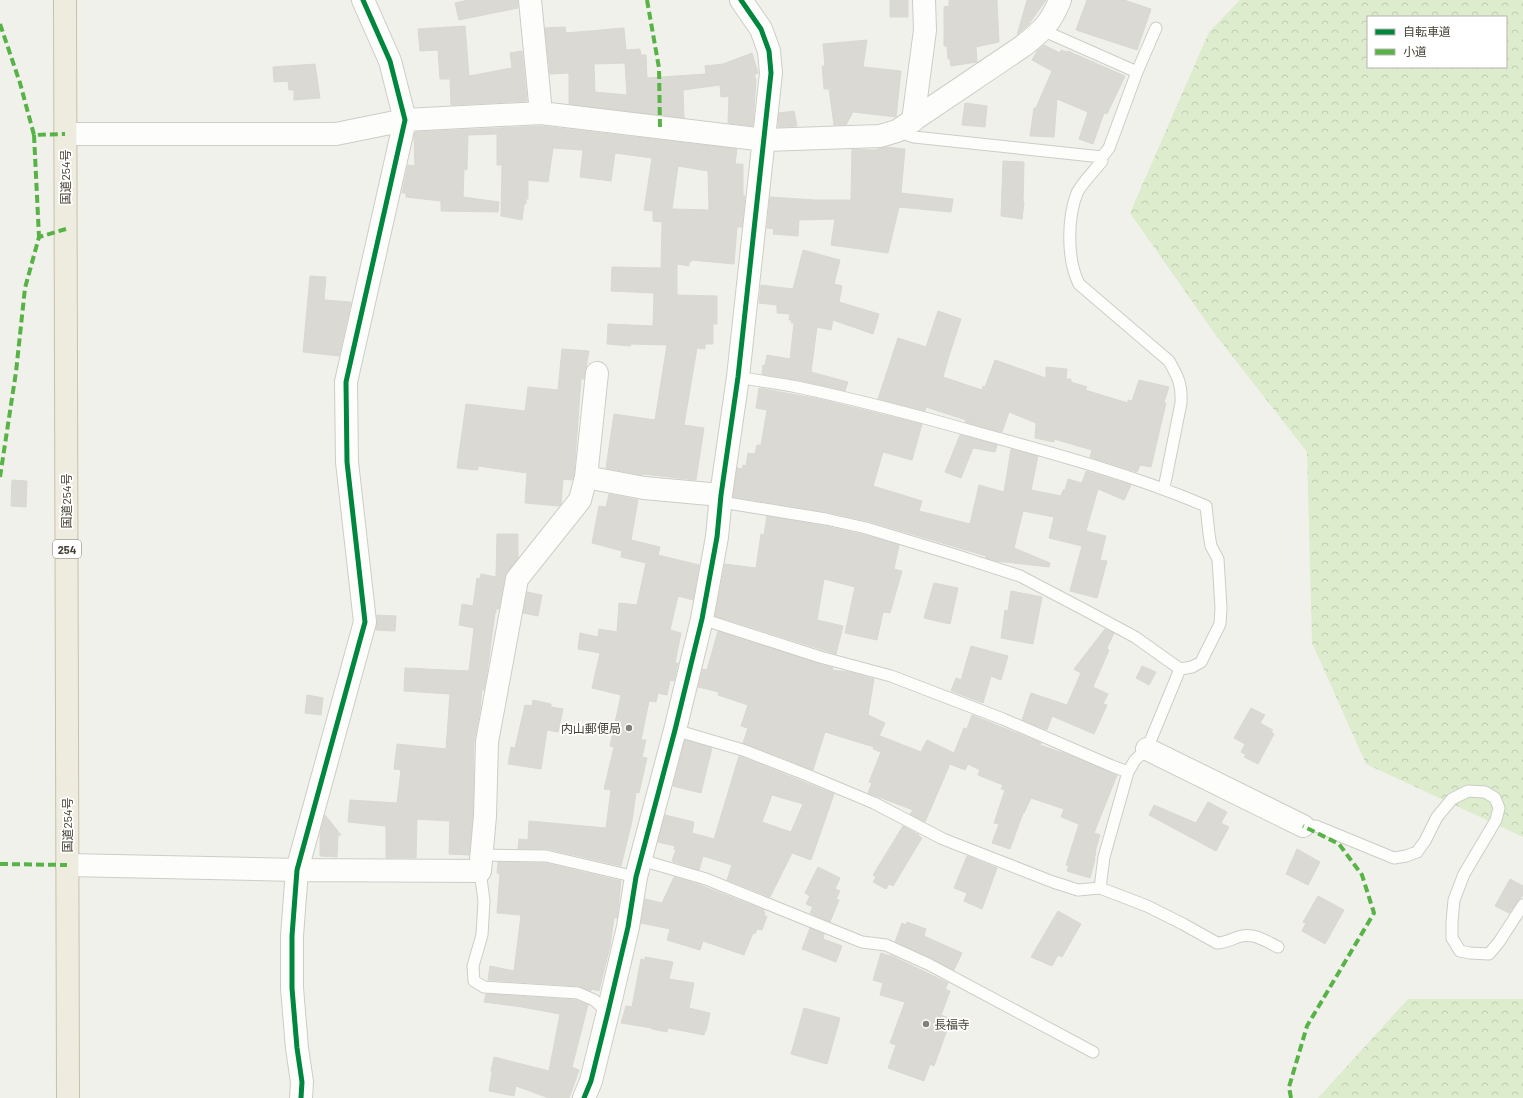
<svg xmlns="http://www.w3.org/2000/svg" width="1523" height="1098" font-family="Barlow,'Noto Sans JP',sans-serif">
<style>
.forest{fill:url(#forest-crowns);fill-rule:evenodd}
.building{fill:#dbd9d4;stroke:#d9d8d1;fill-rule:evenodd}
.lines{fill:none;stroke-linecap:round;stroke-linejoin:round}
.service-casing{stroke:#cdcdc7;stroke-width:13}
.minor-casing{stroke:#cdcdc7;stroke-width:24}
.trunk-casing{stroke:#c8c0a8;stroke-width:24}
.service{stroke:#fdfdfc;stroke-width:11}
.minor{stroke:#fdfdfc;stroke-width:22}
.trunk{stroke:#eeecdf;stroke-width:22}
.quiet{stroke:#57b346;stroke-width:4;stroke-dasharray:8 4;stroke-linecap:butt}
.cycleway-casing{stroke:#fff;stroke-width:8}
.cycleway{stroke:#00873e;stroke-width:5}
.poi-dot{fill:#838076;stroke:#fff;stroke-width:1.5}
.labels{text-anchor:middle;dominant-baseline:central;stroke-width:3.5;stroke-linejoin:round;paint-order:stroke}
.shield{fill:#fff;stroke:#7f7b73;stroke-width:1}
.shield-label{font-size:11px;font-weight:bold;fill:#484337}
.street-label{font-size:12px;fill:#484337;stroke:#fff}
.poi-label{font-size:12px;fill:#484337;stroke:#fff;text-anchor:end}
</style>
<defs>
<pattern id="forest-crowns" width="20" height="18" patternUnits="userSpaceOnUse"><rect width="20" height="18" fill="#dceccc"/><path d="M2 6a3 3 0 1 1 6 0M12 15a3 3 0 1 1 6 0" fill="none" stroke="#beccb0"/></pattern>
</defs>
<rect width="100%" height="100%" fill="#f1f1ec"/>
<path class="forest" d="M1240,0H1523V837L1366,764L1312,643L1307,452L1215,334L1130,213L1209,32ZM1368,17H1506V67H1368Z
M1408,999H1523V1098H1318Z"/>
<path class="building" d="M468,0H518V8L459,20L455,3Z
M890,0H908V17H890Z
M949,0H997L999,42L976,47L977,62L951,66L950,59H948L947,46H944V7L949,6Z
M1027,0H1046L1029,24L1017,35Z
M1087,0H1124L1151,9L1137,50L1076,30Z
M465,26L469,76L512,68L510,53L522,51L527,101L451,105L450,79H440L438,50L420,51L418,29Z
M565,27L566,33L624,28L626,50L640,49L641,55H646L647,78L706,74L705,66L723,64L752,53L758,73L754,75L756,80L753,126L728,123L729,96L721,97L720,85L683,90L684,118L569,104V73L550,74L545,28ZM625,63L627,95L595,92L594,64Z
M867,40L863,67L901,71L896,117L853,112L846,125H834L829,89H824L822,66H825L823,44Z
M1044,45L1060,53L1061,50L1067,52L1068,51L1125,76L1107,114L1104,113L1093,144L1079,139L1088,112L1057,99L1054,137L1030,136L1034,108H1036L1052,71L1032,60L1037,51Z
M315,64L320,98L294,100V90H289L288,81L274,82L273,67Z
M965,103L987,106L985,127L962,125Z
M794,111L797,126L778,127L779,113Z
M541,126L737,149L735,164H743V195L745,196L742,227H737L734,264L691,260V262H689V266L677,264V295L717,296V324H713V344H705V349L697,348L684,425L704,428L696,480L643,474L642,475L606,468L614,414L655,420L667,345L631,344L630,346L607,344L608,324L653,326L654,293L611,291L612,267L661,268L662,222L653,221V211L644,210L652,158L615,153L611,181L580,177L583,150L553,148L548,182L528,180V199H526V204H524L522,220L501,216L502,165H497V134L468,135L467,170L464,169L463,197L499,202L498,212L441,211V201L406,197V193H402L408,165L415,166L414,137L415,132ZM678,166L708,171L709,210L672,209Z
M886,147L905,149L901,193L953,199L951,212L899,207L888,253L831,245L835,219L799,220L798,236L773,234L774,229L767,228L770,197L815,200H851L852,149L874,150Z
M1003,161L1024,162L1023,202H1024L1022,219L1001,216Z
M803,250L840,260L834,284L842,286L839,302L879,314L873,334L833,320L831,330L817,327L811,372L848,382L845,391L798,380L762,374L763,365H765L767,355L790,359L794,323H791L792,320H789L790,314L777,313V305L759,303L761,285L793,289Z
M310,276L326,277L324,300L351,302L339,356L303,352Z
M938,311L961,319L948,359L943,377L982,390L983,386L985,387L995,360L1046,378V367L1067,369L1066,379H1071V382L1087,387L1085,390L1128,403V400L1132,401L1139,380L1169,387L1164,402L1166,403L1151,467L1140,465L1137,472L1090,457L1092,450L1054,439V442L1035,438L1036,423L1009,412L1002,432L965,422L966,420L926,407L925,411L878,399L898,338L926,347Z
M562,349L589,351L584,379H581L574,475L572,480L563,479L561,504L559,506L525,503L527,473L478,466V470L457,468L466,404L525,411L528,387L558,390Z
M759,388L819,399L922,424L912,460L883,452L873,486L922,501L919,511L970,524L979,485L1004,492L1011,449L1038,456L1031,490L1061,496L1063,490H1065L1068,479L1082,483L1086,471L1131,485L1124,500L1098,489L1086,531L1106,536L1100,560L1107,561L1097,598L1070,591L1082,546L1049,538L1054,517L1023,511L1014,548L1050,563L1049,567L996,561L986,558V556L868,521L827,512L733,497L737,468L742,469L743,465L746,466L748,453L755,454L757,445H761L767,410L756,408Z
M960,435L997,445L995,452L973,448L961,478L945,472Z
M12,480L27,481L26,507L11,506Z
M609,494L638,500L631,540L660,547L658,555L699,565L693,600L678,596L670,630L681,633L675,663H678L674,681L670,680L667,695L658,693L656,702L649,701L641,740H646L642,757L647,758L639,793L636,792L632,821L621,866L548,849H518L519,839L528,840L529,821L606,828L611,790L604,789L614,747L610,746L621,695L592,688L600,653L578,649L580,633L598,637L599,629L617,632L619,603L637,605L646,563L621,557L622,551L592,543L599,506L606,507Z
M767,516L825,526L864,535L899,545L894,569L902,571L890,613L883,612L877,640L845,633L855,587L824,579L817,620L843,626L836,654L715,616L725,564L756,568L761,534L764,535Z
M497,534H518V558L505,576L499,609H496V613H495L487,672L484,690H482L480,710L474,742L473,815L469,855L449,854L450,821L417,819L416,858H386V826L348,822L350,800L397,803L401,770L394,769L397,744L446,749L450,694L404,691L405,668L469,671L474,628L459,625L462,604L473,606L477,578L480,579L481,574L496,577Z
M934,583L958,588L950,624L924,618Z
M1011,591L1042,597L1033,644L1001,638L1005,610L1008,611Z
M527,592L542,595L538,616L523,613Z
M377,615L396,616L395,631L376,630L377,621Z
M1105,629L1114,633L1107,648L1109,650L1093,687L1108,694L1103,704L1107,705L1094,734L1052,716L1047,730L1022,720L1031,693L1067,705L1081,673L1074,669Z
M718,631L833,668L832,670L849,672L874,679L868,715L885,723L874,747L825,732L813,770L743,743L748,728L741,726L748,705L718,695L719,692L698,687L703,669L707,670Z
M971,646L1008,656L1001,680L991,676L983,703L951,691L956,678L961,680Z
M1142,666L1156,672L1149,685L1136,678Z
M307,695L323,698L321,715L305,713Z
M533,700L551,704V707L563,709L558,732L547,730L541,769L508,764L511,747L515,748L525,705L532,706Z
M1251,708L1265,715L1260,723L1273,730L1271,732L1274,734L1258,764L1244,757L1246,755L1241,752L1245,744L1234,738Z
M972,715L1041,743L1040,745L1069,755L1117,775L1094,833L1100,835L1095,852H1096L1094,859H1095L1090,878L1067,871L1069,866L1066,865L1079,824L1061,817L1064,809L1031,798L1024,813H1023L1010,849L992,843L999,824L994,823L1005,790L1001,789L1003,785L978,775L980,770L968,764L965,770L950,764L925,822L910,814L913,810L868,793L872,783L869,782L881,752L873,749L880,736L921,752L927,740L954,753L964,728L967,729Z
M685,740L712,748L701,793L673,786Z
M739,756L834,794L811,860L792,853L770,897L727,880L732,865L703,856L699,870L680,864L672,861L676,850L674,849L675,846L658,842L665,815L694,822L692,833L714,839ZM772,795L803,804L791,832L762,822Z
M1208,802L1227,812L1221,823L1229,827L1216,851L1149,815L1154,805L1196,823Z
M325,815L341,835H338L337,857L320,856V834Z
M903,826L919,835V836L922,838L893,886L889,884L886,889L873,882L876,877L873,875Z
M1297,849L1320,862L1308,885L1286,874Z
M967,856L997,868L982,909L964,901L967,893L954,888Z
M498,862L545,863L621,881L617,918H614L610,946L599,991L592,989L591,991L578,986L488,980L490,966L514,971L521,915L497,913L500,874L497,873Z
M818,867L840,878L835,889L840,891L836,899L839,900L830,922L810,913L813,907L806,904L810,896L805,893Z
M674,877L695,883L764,910L763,911L765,912L764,916H767L762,930L757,929L755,934L753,933L744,955L703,941L700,950L667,940L670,929L641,923L645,899L662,903Z
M1510,879L1523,886V895L1509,913L1495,906Z
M1318,896L1344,910L1325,944L1302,931L1306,923L1303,922Z
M1058,911L1081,924L1062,957L1058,955L1052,966L1031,957Z
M907,922L926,929L924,936L962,953L954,970L895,942L902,923L906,925Z
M810,928L824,934L823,939L842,946L836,962L802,949Z
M881,953L890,956V955L948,983L945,989L950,991L941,1015L951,1019L934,1066L930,1064L924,1081L888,1068L896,1045L890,1043L905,1002L880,995L883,983L873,980Z
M645,957L673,962L669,979L694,983L689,1008L710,1013L706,1031H705L704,1035L668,1028L667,1032L652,1029V1028L621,1023L626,1006L632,1007L641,959L645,960Z
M486,994L576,1000L588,1005L572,1067L579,1070L569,1098H549L516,1086L514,1096L489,1091L492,1072L491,1071L494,1057L549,1071L560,1014L522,1007L484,1002Z
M804,1008L840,1018L827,1064L791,1054Z"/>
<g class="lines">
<g class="service-casing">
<path id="service" d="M1042,30L1137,72L1109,148L1102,157
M1137,72L1156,28
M897,131L914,137L1102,157V161C1095,170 1082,183 1077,193C1067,219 1067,260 1079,284L1169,361C1178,377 1182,384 1181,403L1164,488
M738,377C758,381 778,383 797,387C859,400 919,416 979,433C1056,454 1133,475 1206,506L1209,534L1211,546L1218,559L1221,608L1220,624L1201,662L1192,667L1180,669
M721,502L826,519L866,528L955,555L1020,576L1083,609L1135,637L1180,669L1147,749L1135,760L1128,772L1104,857L1100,888
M702,619L820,657L891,676L1003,719L1112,766L1128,772
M675,730L743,750L807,775L874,803L943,839L1053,882L1078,890L1100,888L1147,906L1183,924L1217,943C1226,943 1233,938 1242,936C1255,933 1267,942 1278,947
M1303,826H1316L1394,858L1406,856L1417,852L1425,841L1437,817L1452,799L1468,791L1485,792L1495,798L1499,808L1496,820L1464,874L1454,900L1452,922V938L1460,951L1470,953L1489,954L1499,942L1523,905
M481,855L546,856L636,877
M641,860L706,879L862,942L886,945L928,964L1093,1052
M480,871L484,901L482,935L473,966L474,981L484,987L578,993L594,1000L608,1012"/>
</g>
<g class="minor-casing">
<path id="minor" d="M530,0L541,113
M913,121L925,30L924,0
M65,134H336L405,120L541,113L765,140L880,136L897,131L1023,46C1042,31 1051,23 1060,0
M586,477L597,373
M1147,749L1303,826
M67,865L297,870L480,871L485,816L487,742L517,579L580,500L586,477L644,488L721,495
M301,1098L302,1082L297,1048L292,988V936L297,870L365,622L347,462L346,382L405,120L390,61L363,0
M584,1098L591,1081L608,1012L628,927L636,877L675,730L702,619L717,537L721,495L738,377L771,73L769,51L761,29L741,0"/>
</g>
<g class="trunk-casing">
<path id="trunk" d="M65,0L68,1098"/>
</g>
<use href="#service" class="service"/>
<use href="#minor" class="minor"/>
<use href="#trunk" class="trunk"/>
<path class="quiet" d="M647,0L659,68L660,127
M0,24L20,83L34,135L65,134
M34,135L39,237
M0,477L16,372L25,288L39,237L66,229
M0,864L67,865
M1291,1098L1289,1087L1307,1026L1374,913L1362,875L1339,844L1303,826"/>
<g class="cycleway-casing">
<path id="cycleway" d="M301,1098L302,1082L297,1048L292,988V936L297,870L365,622L347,462L346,382L405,120L390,61L363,0
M584,1098L591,1081L608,1012L628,927L636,877L675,730L702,619L717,537L721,495L738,377L771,73L769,51L761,29L741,0"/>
</g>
<use href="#cycleway" class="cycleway"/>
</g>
<g class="poi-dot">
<circle cx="629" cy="728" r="4"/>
<circle cx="926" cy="1024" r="4"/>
</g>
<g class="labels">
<rect class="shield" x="53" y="540" width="28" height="18" rx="3"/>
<g class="shield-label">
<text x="67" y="549">254</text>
</g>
<g class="street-label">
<text transform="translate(65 177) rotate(-90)">国道254号</text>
<text transform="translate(66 501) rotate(-90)">国道254号</text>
<text transform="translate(67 825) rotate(-90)">国道254号</text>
</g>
<g class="poi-label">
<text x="621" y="728">内山郵便局</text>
<text x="934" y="1024" text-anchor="start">長福寺</text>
</g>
</g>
<rect x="1367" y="16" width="140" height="52" fill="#ffffff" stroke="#b6b4af"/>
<rect x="1375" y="29" width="20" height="6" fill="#00873e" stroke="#b6b4af"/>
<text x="1403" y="36" font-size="12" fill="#484337">自転車道</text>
<rect x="1375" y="49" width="20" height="6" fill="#57b346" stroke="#b6b4af"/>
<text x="1403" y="56" font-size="12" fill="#484337">小道</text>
</svg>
